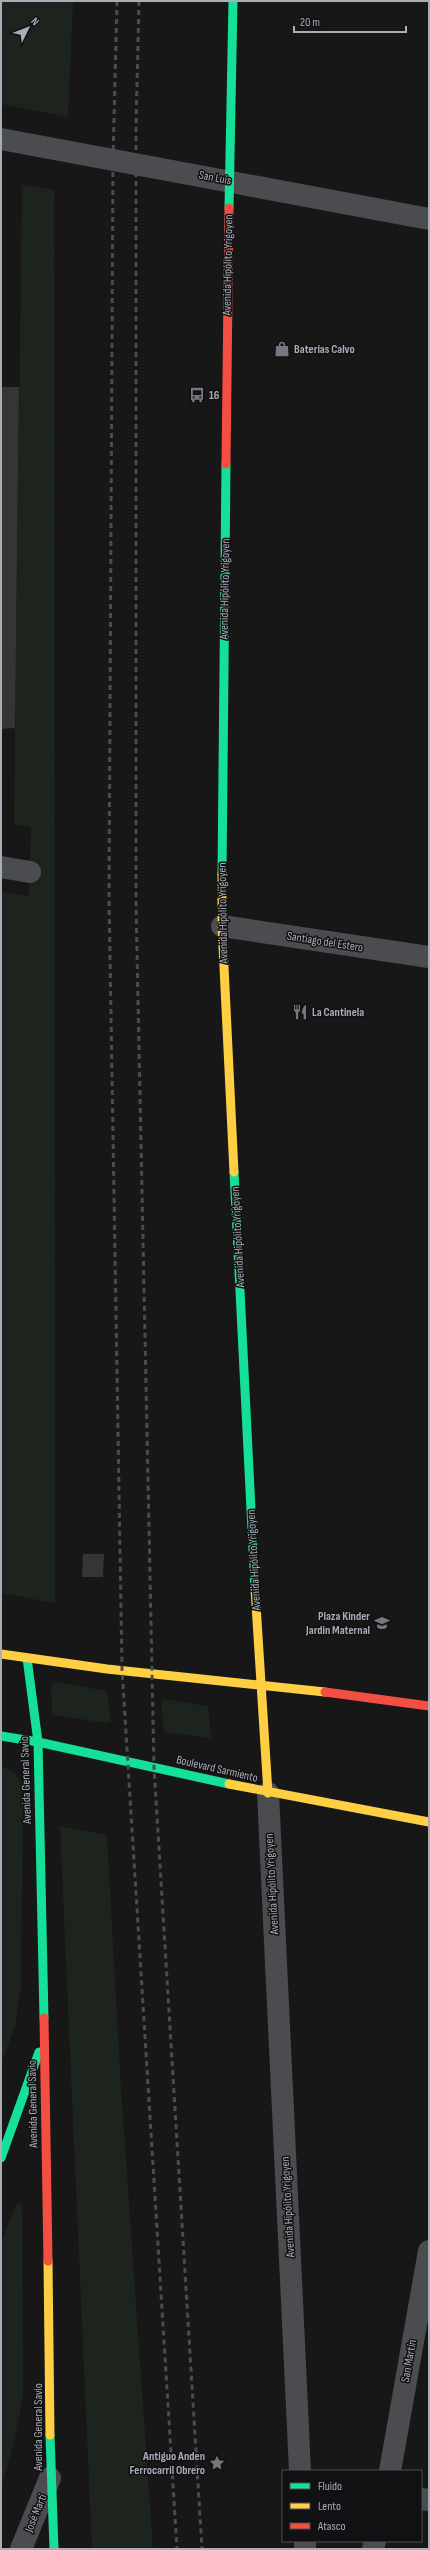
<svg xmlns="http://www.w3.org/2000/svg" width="430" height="2550" font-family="'Sofia Sans Condensed',sans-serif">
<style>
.green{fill:#1d241e}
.building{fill:#353536}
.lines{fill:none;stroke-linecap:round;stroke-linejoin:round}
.street{stroke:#4b4c50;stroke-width:22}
.fast{stroke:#16e098;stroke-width:9}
.slow{stroke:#ffcf43;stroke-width:9}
.jam{stroke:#f24e42;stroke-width:9}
.rail{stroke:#4b4c4f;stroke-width:3;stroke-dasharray:5 4;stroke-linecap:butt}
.labels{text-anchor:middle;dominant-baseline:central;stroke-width:3;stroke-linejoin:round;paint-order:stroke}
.street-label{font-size:12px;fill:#a8adb8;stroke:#111113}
.poi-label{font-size:12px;font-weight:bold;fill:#a8adb8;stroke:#111113;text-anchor:start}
</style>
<rect width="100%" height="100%" fill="#171717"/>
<path class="green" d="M1,1H73L68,117L1,104Z
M22,185L54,190L55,1603L1,1593V892L29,896L31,827L14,824Z
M55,1682L107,1691L111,1722L107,1723L54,1715L52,1713L51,1684Z
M163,1699L207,1706L209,1711L211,1738L164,1732L161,1701Z
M1,1767C21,1771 21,1784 23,1801L21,1986L15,2026L1,2064Z
M60,1826L107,1835L121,2088L153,2549H92Z
M20,2202L22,2209L23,2395L14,2443L1,2488V2242L16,2205Z"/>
<path class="building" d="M1,387H19L15,728L1,729Z
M83,1554H104L103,1577H82Z"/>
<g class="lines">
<path class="street" d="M1,139L429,219
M1,867L30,872
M222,926L429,957
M268,1793L300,2471
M390,2471L429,2251
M421,2499L429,2500
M305,2541V2549
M21,2549L50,2478
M373,2549L375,2541"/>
<path class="fast" d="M229,208L233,1
M222,874L226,464
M234,1172L255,1589
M27,1658L38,1742L44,2018
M1,1736L38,1742L229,1784
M1,2158L39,2052
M50,2435L54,2549"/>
<path class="slow" d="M222,874V926L234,1172
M255,1589L268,1793
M1,1654L107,1669L325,1692
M229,1784L429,1822
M48,2261L50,2435"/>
<path class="jam" d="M226,464L229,208
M325,1692L429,1706
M44,2018L48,2261"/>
<path class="rail" d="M117,1L113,159L109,897L122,1669L177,2549
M139,1L136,125V904L154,1767L202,2549"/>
</g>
<defs>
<g id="shop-bare" transform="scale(1.2)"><path d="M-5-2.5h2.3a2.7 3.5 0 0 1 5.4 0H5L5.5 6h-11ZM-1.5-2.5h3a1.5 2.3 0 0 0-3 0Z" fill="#757880" stroke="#111113" stroke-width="2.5" paint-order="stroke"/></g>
<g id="bus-bare" transform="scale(1.2)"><path d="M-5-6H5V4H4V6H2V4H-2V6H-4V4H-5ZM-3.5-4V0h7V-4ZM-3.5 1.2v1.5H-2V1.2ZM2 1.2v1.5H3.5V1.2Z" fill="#757880" stroke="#111113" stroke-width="2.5" paint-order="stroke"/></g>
<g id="restaurant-bare" transform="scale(1.2)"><path d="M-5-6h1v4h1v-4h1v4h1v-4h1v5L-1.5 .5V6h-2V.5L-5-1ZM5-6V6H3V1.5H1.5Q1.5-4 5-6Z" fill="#757880" stroke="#111113" stroke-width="2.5" paint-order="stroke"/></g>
<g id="school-bare" transform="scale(1.2)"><path d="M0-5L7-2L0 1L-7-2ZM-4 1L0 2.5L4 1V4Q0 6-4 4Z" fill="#757880" stroke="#111113" stroke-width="2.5" paint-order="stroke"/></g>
<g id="sight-bare" transform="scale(1.2)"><path d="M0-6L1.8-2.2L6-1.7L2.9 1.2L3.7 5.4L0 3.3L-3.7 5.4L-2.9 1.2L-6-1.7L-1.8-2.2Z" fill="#757880" stroke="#111113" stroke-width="2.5" paint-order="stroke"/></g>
</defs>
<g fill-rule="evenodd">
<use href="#shop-bare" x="282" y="349"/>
<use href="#bus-bare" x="197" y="395"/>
<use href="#restaurant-bare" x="300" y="1012"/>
<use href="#school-bare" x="382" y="1623"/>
<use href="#sight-bare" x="217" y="2463"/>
</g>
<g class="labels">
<g class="street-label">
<text transform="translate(215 178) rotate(11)">San Luis</text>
<text transform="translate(228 265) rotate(-89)">Avenida Hipólito Yrigoyen</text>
<text transform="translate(225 589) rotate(-89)">Avenida Hipólito Yrigoyen</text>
<text transform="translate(223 913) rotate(-91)">Avenida Hipólito Yrigoyen</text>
<text transform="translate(325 942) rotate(9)">Santiago del Estero</text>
<text transform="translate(238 1237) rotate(-93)">Avenida Hipólito Yrigoyen</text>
<text transform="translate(254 1560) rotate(-93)">Avenida Hipólito Yrigoyen</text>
<text transform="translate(217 1769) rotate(13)">Boulevard Sarmiento</text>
<text transform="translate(26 1780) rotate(-92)">Avenida General Savio</text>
<text transform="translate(272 1884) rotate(-93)">Avenida Hipólito Yrigoyen</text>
<text transform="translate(33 2104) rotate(-91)">Avenida General Savio</text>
<text transform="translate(288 2207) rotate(-93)">Avenida Hipólito Yrigoyen</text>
<text transform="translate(409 2361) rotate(-80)">San Martín</text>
<text transform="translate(38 2427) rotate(-90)">Avenida General Savio</text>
<text transform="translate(36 2513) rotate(-68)">José Marti</text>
</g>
<g class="poi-label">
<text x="294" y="349">Baterías Calvo</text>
<text x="209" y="395">16</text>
<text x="312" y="1012">La Cantinela</text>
<text x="370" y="1616" text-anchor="end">Plaza Kinder<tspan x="370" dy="14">Jardin Maternal</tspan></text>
<text x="205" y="2456" text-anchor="end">Antiguo Anden<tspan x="205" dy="14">Ferrocarril Obrero</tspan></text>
</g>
</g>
<rect width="430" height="2550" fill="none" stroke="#a8adb8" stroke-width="4"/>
<rect x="282" y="2470" width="140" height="72" fill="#111113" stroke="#4d4f55"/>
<rect x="290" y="2483" width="20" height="6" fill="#16e098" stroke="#4d4f55"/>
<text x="318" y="2490" font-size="12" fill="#a8adb8">Fluido</text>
<rect x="290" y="2503" width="20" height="6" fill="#ffcf43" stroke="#4d4f55"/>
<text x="318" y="2510" font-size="12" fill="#a8adb8">Lento</text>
<rect x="290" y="2523" width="20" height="6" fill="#f24e42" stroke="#4d4f55"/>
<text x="318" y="2530" font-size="12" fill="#a8adb8">Atasco</text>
<g transform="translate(28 28) rotate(47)" stroke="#111113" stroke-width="3" paint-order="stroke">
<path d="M0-3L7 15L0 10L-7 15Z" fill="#a8adb8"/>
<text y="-6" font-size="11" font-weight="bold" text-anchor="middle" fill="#a8adb8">N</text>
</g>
<path d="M294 26v6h112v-6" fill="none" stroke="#a8adb8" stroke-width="2"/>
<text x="300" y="26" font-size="12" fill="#a8adb8" stroke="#111113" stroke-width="3" paint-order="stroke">20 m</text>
</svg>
